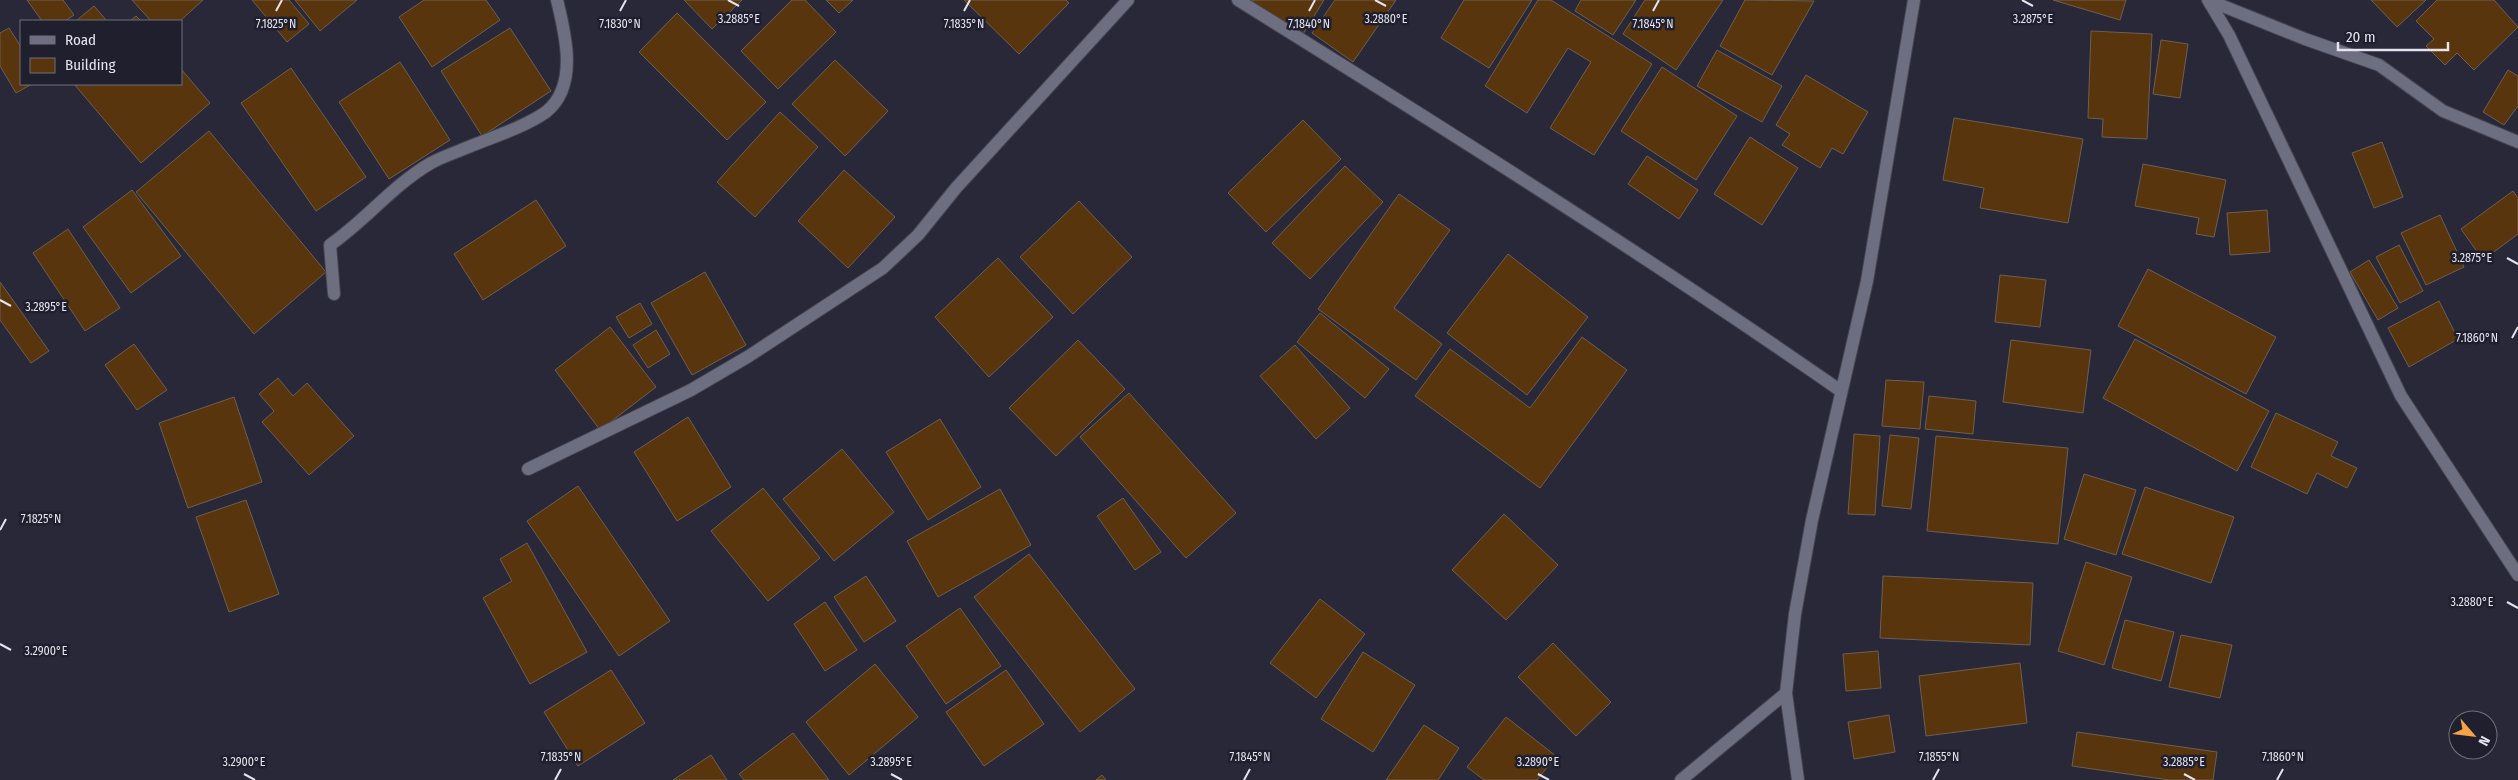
<svg xmlns="http://www.w3.org/2000/svg" width="2518" height="780" font-family="'Fira Sans Condensed',sans-serif">
<style>
.building{fill:#58350d;stroke:#6e5f51}
.lines{fill:none;stroke-linecap:round;stroke-linejoin:round}
.street-casing{stroke:#444451;stroke-width:14}
.street{stroke:#6e6e81;stroke-width:12}
.ticks{fill:none;stroke:#e4e4ef;stroke-width:2}
.ticks-label{font-size:12px;text-anchor:middle;fill:#e4e4ef;stroke:#1f1f2e;stroke-width:5;stroke-linejoin:round;paint-order:stroke}
</style>
<rect width="100%" height="100%" fill="#282838"/>
<path class="building" d="M27,0H63L74,15L65,21H42Z
M132,0H203L180,21H151Z
M252,0H289L309,24L287,42Z
M295,0H357L320,31Z
M424,0H486L500,20L432,67L399,17Z
M684,0H742L712,29Z
M792,0H805L836,32L778,89L741,51Z
M826,0H853L839,13Z
M964,0H1066L1069,3L1019,54Z
M1253,0H1324L1303,34L1251,2Z
M1335,0H1396L1353,62L1312,33Z
M1464,0H1532L1489,68L1441,38Z
M1538,0H1551L1652,64L1594,155L1550,128L1591,62L1568,48L1527,113L1485,86Z
M1581,0H1636L1613,35L1575,11Z
M1645,0H1723L1676,70L1623,34Z
M1745,0L1814,1L1772,75L1720,46Z
M2053,0H2126L2120,20Z
M2371,0H2426L2397,27Z
M2437,0H2494L2518,27L2474,70L2457,53L2445,65L2426,46L2434,39L2416,21Z
M94,6L107,21H76Z
M677,13L766,102L727,140L639,52Z
M136,16L141,21H130Z
M9,28L21,47V84H32L16,93L0,66V33Z
M510,28L551,91L482,136L441,71Z
M2091,31L2152,34L2147,139L2102,137L2103,119L2088,118Z
M2161,40L2188,44L2180,98L2153,94Z
M1717,50L1782,86L1762,122L1697,86Z
M835,60L888,111L845,156L792,104Z
M400,62L450,140L389,179L339,102Z
M1662,67L1737,116L1696,180L1621,131Z
M291,68L366,177L316,211L241,103Z
M181,69L210,103L141,163L74,84H181Z
M2508,70L2518,76V106L2504,125L2483,112Z
M1806,75L1868,112L1843,154L1832,148L1820,168L1782,145L1790,134L1776,125Z
M780,112L818,147L755,217L717,182Z
M1954,118L2083,139L2068,223L1980,208L1984,188L1943,180Z
M1303,120L1341,159L1266,232L1228,193Z
M209,131L326,272L254,334L136,192Z
M1750,137L1798,168L1762,225L1714,194Z
M2382,142L2403,197L2374,208L2352,153Z
M1647,156L1698,190L1679,219L1628,184Z
M2143,164L2226,180L2214,237L2196,234L2199,218L2135,206Z
M1345,166L1383,202L1310,279L1272,243Z
M844,170L895,217L848,268L798,221Z
M132,190L181,256L131,293L83,227Z
M2513,191L2518,198V234L2483,260L2461,229Z
M1399,194L1450,230L1394,308L1442,344L1416,380L1318,309Z
M536,200L566,246L483,300L454,254Z
M1079,201L1132,257L1073,314L1020,257Z
M2267,210L2270,252L2230,255L2227,213Z
M2440,215L2464,267L2426,285L2401,233Z
M68,229L120,308L85,331L33,253Z
M2399,245L2423,291L2400,303L2376,257Z
M1508,254L1588,317L1527,395L1447,333Z
M998,258L1053,317L989,377L935,317Z
M2369,260L2398,308L2378,320L2350,272Z
M2148,269L2276,337L2246,394L2118,326Z
M705,272L746,345L692,375L651,303Z
M2000,275L2046,280L2040,327L1995,322Z
M0,282L49,351L31,363L0,320Z
M2439,301L2458,339L2409,367L2388,328Z
M640,303L652,324L629,338L616,317Z
M1320,313L1389,369L1365,398L1297,342Z
M610,327L656,387L600,430L555,370Z
M656,330L670,354L648,368L633,345Z
M1582,337L1627,370L1540,488L1415,396L1450,349L1530,408Z
M2135,339L2269,411L2237,471L2103,398Z
M1078,340L1125,389L1056,456L1009,408Z
M2011,340L2091,350L2083,413L2003,402Z
M134,344L167,390L137,410L105,365Z
M1295,345L1350,408L1316,439L1260,376Z
M278,378L293,396L307,383L354,436L309,475L262,422L274,411L259,394Z
M1886,380L1924,382L1920,429L1882,426Z
M1129,393L1236,513L1186,558L1080,437Z
M1929,396L1976,401L1973,434L1925,429Z
M234,397L262,482L188,508L159,423Z
M2276,413L2338,442L2331,456L2357,468L2347,488L2317,473L2307,494L2251,467Z
M688,417L731,487L677,521L634,452Z
M940,419L981,487L928,520L886,452Z
M1854,434L1880,436L1875,515L1848,514Z
M1890,435L1919,438L1911,509L1882,506Z
M1936,436L2068,448L2058,544L1927,531Z
M842,449L894,512L834,561L783,499Z
M2084,474L2136,490L2116,555L2064,539Z
M578,486L670,621L619,656L527,521Z
M2145,487L2234,517L2211,583L2122,554Z
M763,488L820,558L768,601L711,531Z
M1000,489L1031,545L938,597L907,541Z
M1123,498L1161,552L1135,570L1097,516Z
M246,500L279,594L229,612L196,517Z
M1504,514L1558,565L1506,620L1452,570Z
M527,543L587,652L530,684L483,598L512,581L500,559Z
M1029,554L1135,689L1080,732L974,597Z
M2086,562L2132,577L2104,665L2058,651Z
M866,576L896,621L864,642L834,597Z
M1883,576L2033,583L2030,645L1880,638Z
M1320,599L1365,634L1316,698L1270,663Z
M825,602L857,650L825,671L794,624Z
M960,608L1001,666L946,704L906,646Z
M2125,620L2174,632L2161,681L2112,668Z
M2181,635L2232,645L2220,698L2169,687Z
M1553,643L1611,702L1576,736L1518,677Z
M1878,651L1881,688L1846,691L1843,654Z
M1363,652L1415,685L1373,752L1321,719Z
M2020,663L2027,723L1926,736L1919,676Z
M875,664L918,717L849,775L806,722Z
M611,670L645,723L578,766L544,712Z
M1006,670L1044,724L984,766L946,712Z
M1889,715L1895,752L1854,759L1848,722Z
M1506,717L1556,756L1537,780H1484L1467,767Z
M1424,725L1459,748L1438,780H1386Z
M2077,732L2217,752L2213,780H2169L2072,766Z
M793,733L829,780H744L739,774Z
M711,755L727,780H673Z
M1102,775L1106,780H1096Z"/>
<g class="lines">
<g class="street-casing">
<path id="street" d="M1238,0C1442,127 1644,254 1841,391
M2208,0L2229,35L2401,396L2518,575
M2208,0L2305,39L2379,65L2443,111L2518,142
M334,294L330,245C366,220 393,185 431,163C442,157 454,153 466,148C492,137 523,128 546,112C579,86 565,33 557,0
M528,469L691,390L749,356L883,268L918,235L956,188L1128,0
M1681,780L1786,693
M1798,780L1786,693L1795,614L1812,520L1867,281L1914,0"/>
</g>
<use href="#street" class="street"/>
</g>
<path class="ticks" d="M728,0L739,6M1375,0L1386,6M2022,0L2033,6M276,11L282,0M620,11L626,0M964,11L970,0M1309,11L1315,0M1653,11L1659,0M2507,258L2518,264M0,300L11,306M2512,338L2518,327M0,530L6,519M2507,602L2518,608M0,644L11,650M244,774L255,780M891,774L902,780M1538,774L1549,780M2184,774L2195,780M555,780L561,769M1244,780L1250,769M1933,780L1939,769M2277,780L2283,769"/>
<g class="ticks-label">
<text x="2033" y="23">3.2875°E</text>
<text x="739" y="23">3.2885°E</text>
<text x="1386" y="23">3.2880°E</text>
<text x="276" y="28">7.1825°N</text>
<text x="620" y="28">7.1830°N</text>
<text x="964" y="28">7.1835°N</text>
<text x="1309" y="28">7.1840°N</text>
<text x="1653" y="28">7.1845°N</text>
<text x="2472" y="262">3.2875°E</text>
<text x="46" y="311">3.2895°E</text>
<text x="2477" y="342">7.1860°N</text>
<text x="41" y="523">7.1825°N</text>
<text x="2472" y="606">3.2880°E</text>
<text x="46" y="655">3.2900°E</text>
<text x="561" y="761">7.1835°N</text>
<text x="1250" y="761">7.1845°N</text>
<text x="1939" y="761">7.1855°N</text>
<text x="2283" y="761">7.1860°N</text>
<text x="244" y="766">3.2900°E</text>
<text x="891" y="766">3.2895°E</text>
<text x="1538" y="766">3.2890°E</text>
<text x="2184" y="766">3.2885°E</text>
</g>
<rect x="20" y="20" width="162" height="65" fill="#1f1f2e" stroke="#6e6e7b"/>
<rect x="30" y="36" width="25" height="8" fill="#6e6e81" stroke="#6e6e7b"/>
<text x="65" y="45" font-size="15" fill="#e4e4ef">Road</text>
<rect x="30" y="58" width="25" height="15" fill="#58350d" stroke="#6e6e7b"/>
<text x="65" y="70" font-size="15" fill="#e4e4ef">Building</text>
<g transform="translate(2473 735) rotate(118)"><circle r="24" fill="#1f1f2e" stroke="#6e6e7b"/>
<path d="M0-4L9 19L0 12L-9 19Z" fill="#f6a248"/>
<text y="-8" font-size="14" font-weight="bold" text-anchor="middle" fill="#e4e4ef">N</text>
</g>
<path d="M2338 42v8h110v-8" fill="none" stroke="#e4e4ef" stroke-width="2.5"/>
<text x="2346" y="42" font-size="15" fill="#e4e4ef" stroke="#1f1f2e" stroke-width="4" paint-order="stroke">20 m</text>
</svg>
